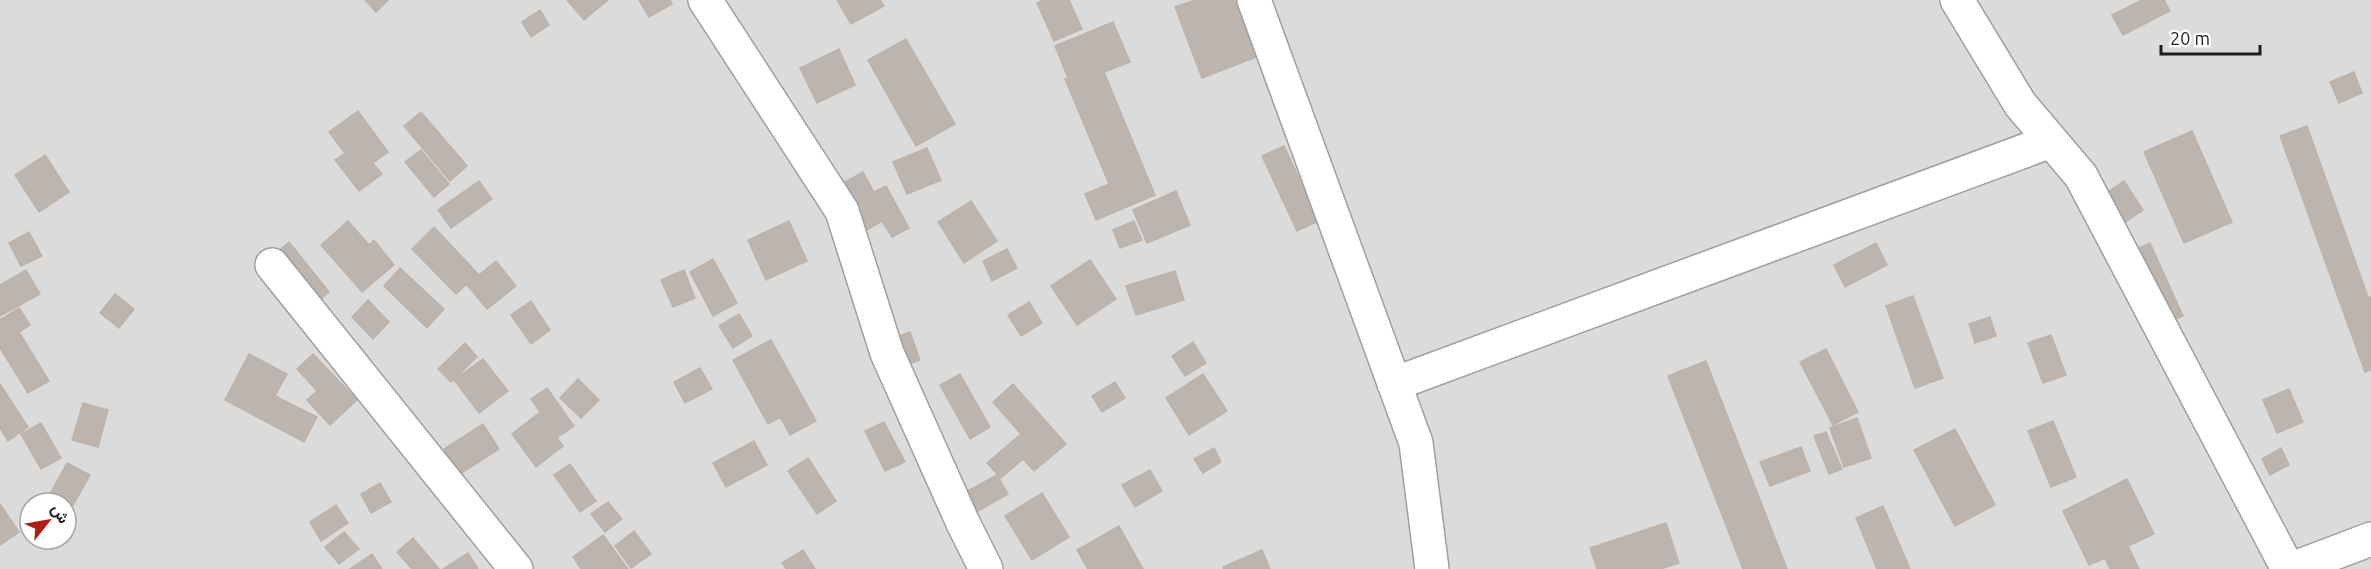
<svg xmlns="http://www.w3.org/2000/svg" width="2371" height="569" font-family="Ubuntu,Vazirmatn,sans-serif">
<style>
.residential{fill:#dcdbdb;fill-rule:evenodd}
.building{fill:#bbb4af;stroke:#beb3aa;stroke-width:1.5}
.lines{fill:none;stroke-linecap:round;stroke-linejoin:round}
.minor-casing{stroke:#9f9f9f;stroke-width:36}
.minor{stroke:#fff;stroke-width:33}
</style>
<rect width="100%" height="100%" fill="#eeebe6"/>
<path class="residential" d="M0,0H2371V569H0ZM30,503H66V539H30Z"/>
<path class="building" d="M365,0H388L376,12Z
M567,0H608L584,20Z
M639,0H670L672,4L649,17Z
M837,0H880L884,6L851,24Z
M1043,0H1069L1082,29L1054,41L1037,3Z
M1195,0H1235L1256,57L1202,78L1175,7Z
M2142,0H2164L2170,11L2123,35L2112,15Z
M540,10L549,25L531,37L522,22Z
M1113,22L1130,62L1104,72L1155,195L1096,220L1085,194L1109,184L1065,79L1068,78L1055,46Z
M906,39L955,124L916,146L868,60Z
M839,49L855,85L817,103L800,68Z
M2354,72L2362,93L2339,103L2330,82Z
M358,111L388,152L373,163L382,174L359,191L335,160L345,153L329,132Z
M421,112L467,166L450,181L404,126Z
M2307,126L2368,297H2371V370L2365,372L2280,136Z
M2192,131L2232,222L2184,243L2144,152Z
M1284,146L1319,221L1297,231L1262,156Z
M927,148L941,180L907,194L893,162Z
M421,150L449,184L434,197L405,162Z
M45,155L69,192L39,212L15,175Z
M863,172L874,192L886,186L909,228L892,237L882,221L860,234L834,188Z
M479,181L492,199L451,228L438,210Z
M2124,181L2143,210L2121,225L2102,196Z
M1176,191L1190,225L1147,243L1133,210Z
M971,201L997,241L964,263L938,222Z
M348,221L369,245L374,240L394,265L362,292L321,245Z
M789,221L807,261L766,280L748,240Z
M1134,221L1142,240L1120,248L1113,230Z
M434,227L478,274L456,294L412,249Z
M29,232L42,256L21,266L9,243Z
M289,242L329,292L311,308L270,258Z
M1876,243L1887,265L1845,287L1834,265Z
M2150,243L2183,316L2157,328L2124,255Z
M1007,249L1017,268L992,281L983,261Z
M713,259L737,303L713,316L690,272Z
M1090,260L1116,299L1077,325L1051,286Z
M496,261L516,286L487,309L467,285Z
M400,268L444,309L427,328L384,286Z
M26,270L40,294L0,316V285Z
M684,270L695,298L673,307L661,280Z
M1175,271L1184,300L1136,315L1126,286Z
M115,294L134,309L119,328L100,313Z
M1913,296L1943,378L1915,388L1886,306Z
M368,300L389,322L373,339L352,317Z
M531,301L550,330L531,344L511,315Z
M1029,302L1042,323L1021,336L1008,315Z
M19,308L30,325L19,332L49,381L28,393L0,348V320Z
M739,314L752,336L733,348L719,326Z
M1990,317L1996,336L1975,343L1969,324Z
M910,332L920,360L900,367L890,339Z
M2051,335L2066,375L2043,383L2028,343Z
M771,340L816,421L790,435L780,417L768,424L733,360Z
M1193,342L1206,363L1185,376L1172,356Z
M465,343L477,357L451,382L438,369Z
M1826,349L1858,412L1833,425L1800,362Z
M249,354L287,374L275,396L317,417L304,442L225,400Z
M313,354L357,400L330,425L307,400L317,391L297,369Z
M483,359L508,391L479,413L454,380Z
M1706,361L1787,569H1743L1668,376Z
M700,368L712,389L685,403L674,382Z
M960,374L990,427L970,439L940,385Z
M1203,374L1227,411L1189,435L1166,398Z
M578,379L599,400L581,418L560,398Z
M1115,382L1125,398L1102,412L1092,396Z
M0,384L28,427L8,441L0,428Z
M1013,384L1066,444L1034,471L1023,459L1001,478L987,463L1021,434L993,402Z
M547,388L574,426L558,437L531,399Z
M2289,389L2303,422L2277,433L2263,400Z
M83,403L108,410L98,447L72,440Z
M539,413L563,446L536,467L512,434Z
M1857,418L1871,458L1844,467L1830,428Z
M2053,421L2076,477L2051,487L2028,431Z
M884,422L905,462L885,471L865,431Z
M41,423L61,458L41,469L21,434Z
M483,424L499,449L460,474L444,449Z
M1955,429L1995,505L1955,526L1914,450Z
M1826,432L1842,469L1829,474L1814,436Z
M754,441L767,465L726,487L713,463Z
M1801,447L1810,471L1770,486L1760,462Z
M1214,448L1221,462L1203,473L1194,459Z
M2281,448L2289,465L2270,475L2262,459Z
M808,458L836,501L817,514L788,471Z
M67,463L90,475L72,507L50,494Z
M570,464L596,501L580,512L554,475Z
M1150,470L1162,491L1135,507L1122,485Z
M997,475L1008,494L971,515L960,495Z
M2127,479L2154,534L2128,546L2139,569H2110L2105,558L2089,565L2063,511Z
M380,483L391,502L371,513L361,494Z
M1042,493L1069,537L1032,560L1005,516Z
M608,502L622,519L605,532L591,514Z
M0,504L19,532L0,545Z
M336,505L348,523L321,541L310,522Z
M1883,506L1910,569H1877L1856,518Z
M1666,523L1679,563L1660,569H1597L1590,548Z
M1119,526L1143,569H1088L1077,550Z
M634,531L651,554L631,568L615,546Z
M344,532L359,549L339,564L325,547Z
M603,535L628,569H581L573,557Z
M413,538L439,569H412L397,552Z
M803,550L815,569H786L782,563Z
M1262,550L1270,569H1224L1223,567Z
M468,553L478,569H443Z
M372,554L382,569H350Z"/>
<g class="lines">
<g class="minor-casing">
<path id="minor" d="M705,0L842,211L887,353L963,523L986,569
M1254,0L1416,443L1432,569
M1957,0L2020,104L2081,176L2288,569
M272,265L516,569
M1394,384L2051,141
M2292,569L2371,539"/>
</g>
<use href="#minor" class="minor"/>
</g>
<g transform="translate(48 521) rotate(59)"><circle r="28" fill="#ffffff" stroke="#a5a5a5" stroke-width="1.5"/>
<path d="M0-4.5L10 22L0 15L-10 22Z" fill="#b41a18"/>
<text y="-9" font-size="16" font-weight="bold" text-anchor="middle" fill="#1e1e1e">ش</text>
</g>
<path d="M2161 45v9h99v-9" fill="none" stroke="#1e1e1e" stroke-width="3"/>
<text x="2170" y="45" font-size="18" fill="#1e1e1e" stroke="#ffffff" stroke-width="4.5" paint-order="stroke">20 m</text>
</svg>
